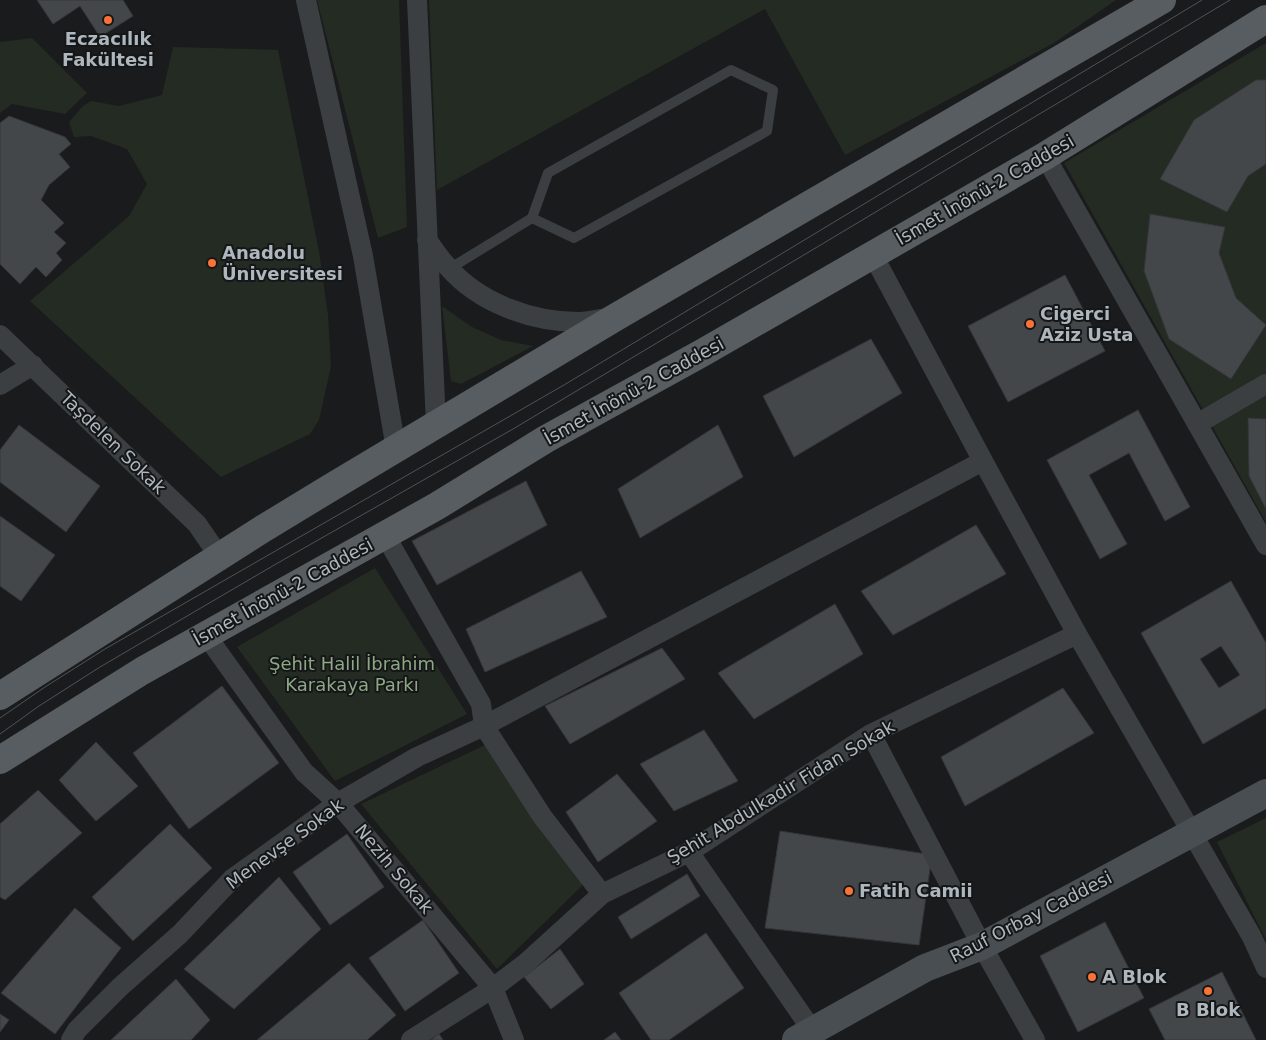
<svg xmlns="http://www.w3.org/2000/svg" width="1266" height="1040" font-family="'DejaVu Sans',sans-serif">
  <rect width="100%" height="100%" fill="#1a1b1d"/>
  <!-- green -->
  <path fill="#242b22" d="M317,0H399L407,227L378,238Z
    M429,0H1116L1054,43L845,155L765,9L437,190Z
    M32,38L87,93L65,114L12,104L0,113V42Z
    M1266,43V522L1064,163Z
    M173,47L278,50L319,251L328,315L331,366L319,420L310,434L221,477L30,301L129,216L147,184L127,149L91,136L74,137L69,122L83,106L91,101L119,106L162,95Z
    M442,306L472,327L501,340L533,346L461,384L451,381Z
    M375,568L467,714L335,781L237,647Z
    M485,745L590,878L497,969L361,804Z
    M1266,818V940L1217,842Z"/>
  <!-- building -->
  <path fill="#44474a" stroke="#343639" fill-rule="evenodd" d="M37,0H123L133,16L100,37L80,6L53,24Z
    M1256,80H1266V164L1248,176L1227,212L1160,179L1194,120Z
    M9,116L65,137L71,144L59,154L70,167L49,185L41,200L64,223L54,232L66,243L56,253L62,260L46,277L36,267L20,284L0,264V123Z
    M1150,214L1225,227L1219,253L1236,298L1266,325L1231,379L1169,339L1144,271Z
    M1065,275L1105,351L1008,402L968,326Z
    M871,339L902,393L794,457L763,396Z
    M1138,410L1190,507L1165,521L1129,453L1089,475L1127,544L1100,559L1047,460Z
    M1248,418L1266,419V509L1249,476Z
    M19,425L100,486L66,532L0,482V450Z
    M718,425L743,477L640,538L618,489Z
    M526,481L547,525L437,585L412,541Z
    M0,516L55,555L21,601L0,586Z
    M976,525L1006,574L893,635L861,591Z
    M581,571L607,617L485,672L466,629Z
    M1231,581L1266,643V708L1203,744L1141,633ZM1221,646L1240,675L1219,688L1200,659Z
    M835,604L863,654L754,719L718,673Z
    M662,648L685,679L570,744L545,706Z
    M222,686L279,763L189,829L133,753Z
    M1063,688L1094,733L965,806L941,757Z
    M704,730L738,781L674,811L640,764Z
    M96,742L138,786L96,821L59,780Z
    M617,774L657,821L598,862L566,812Z
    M38,790L82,833L5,900L0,897V824Z
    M170,824L212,868L133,941L92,897Z
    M780,831L932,855L919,945L765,928Z
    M347,834L384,887L330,925L293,872Z
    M687,874L700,896L631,939L618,917Z
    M279,877L321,929L234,1009L184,969Z
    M75,908L121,948L55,1034L1,993Z
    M423,920L459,973L405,1011L369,958Z
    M1105,922L1144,998L1078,1032L1040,956Z
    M706,933L744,988L669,1040H651L619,993Z
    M560,949L584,984L551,1009L524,977Z
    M349,963L396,1015L367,1040H257Z
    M1222,972L1256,1040H1165L1149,1009Z
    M176,979L210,1020L191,1040H111Z
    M0,1014L9,1020L0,1032Z
    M615,1032L621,1040H604Z
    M439,1034L443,1040H431Z"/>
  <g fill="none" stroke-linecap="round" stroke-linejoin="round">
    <!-- lane -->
    <path stroke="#3b3f42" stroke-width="10" d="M449,269L532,218L548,173L731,70L773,90L767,131L574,238L532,218"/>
    <!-- street -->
    <path stroke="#3b3f42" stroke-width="20" d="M306,0L363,256L396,449
      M417,0L436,425
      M1045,156L1266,545
      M427,240C434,249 440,259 448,267C479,303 532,322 579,322C588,322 599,319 609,318
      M873,255L983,461
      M0,335L197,524L219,556
      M0,385L33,365
      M1197,424L1266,384
      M385,535L481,704L484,726L542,816L602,894
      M206,635L304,772L338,803L493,988L514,1040
      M871,734L982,946L1035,1040
      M689,852L812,1030
      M71,1040L77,1030L120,987L180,934L232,879L338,803L417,757L484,726L983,461L1077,634
      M411,1040L493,988L526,963L602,894L689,852L871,734L1077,634L1252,937L1266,968"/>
    <!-- secondary -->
    <path stroke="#494e52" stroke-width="28" d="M796,1040L925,968L982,946L1266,793"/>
    <!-- primary -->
    <path stroke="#575d61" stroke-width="28" d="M0,696L261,530L330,488L616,317L1162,0
      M0,760L142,671L437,506L546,439L702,353L1045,156L1266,19"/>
    <!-- tram -->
    <path stroke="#4e5357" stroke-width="1" d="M0,718L45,687L105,649L564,385L1202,0
      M0,734L39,706L100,667L276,564L513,429L1230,0"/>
  </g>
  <!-- markers -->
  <g fill="#f97236" stroke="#151618" stroke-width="2">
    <circle cx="108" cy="20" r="5"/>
    <circle cx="212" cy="263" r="5"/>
    <circle cx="1030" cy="324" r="5"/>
    <circle cx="849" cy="891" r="5"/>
    <circle cx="1092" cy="977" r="5"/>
    <circle cx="1208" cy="991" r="5"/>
  </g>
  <g text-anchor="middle" stroke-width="4" stroke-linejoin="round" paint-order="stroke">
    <!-- poi labels -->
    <g font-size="18" font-weight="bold" fill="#adb7bd" stroke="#151618" text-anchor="start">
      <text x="108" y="45" text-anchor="middle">Eczacılık<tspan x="108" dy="21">Fakültesi</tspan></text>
      <text x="222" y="259">Anadolu<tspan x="222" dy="21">Üniversitesi</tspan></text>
      <text x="1040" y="320">Cigerci<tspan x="1040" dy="21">Aziz Usta</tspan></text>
      <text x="859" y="897">Fatih Camii</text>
      <text x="1102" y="983">A Blok</text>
      <text x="1208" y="1016" text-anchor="middle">B Blok</text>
    </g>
    <!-- street labels -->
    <g font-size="18" fill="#adb7bd" stroke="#151618">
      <text transform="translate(985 190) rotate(-30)" y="6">İsmet İnönü-2 Caddesi</text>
      <text transform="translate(634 391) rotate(-29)" y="6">İsmet İnönü-2 Caddesi</text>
      <text transform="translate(113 443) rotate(44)" y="6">Taşdelen Sokak</text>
      <text transform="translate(283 592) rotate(-29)" y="6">İsmet İnönü-2 Caddesi</text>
      <text transform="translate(781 792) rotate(-31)" y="6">Şehit Abdulkadir Fidan Sokak</text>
      <text transform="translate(285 844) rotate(-36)" y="6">Menevşe Sokak</text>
      <text transform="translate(394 869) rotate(50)" y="6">Nezih Sokak</text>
      <text transform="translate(1031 917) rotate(-27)" y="6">Rauf Orbay Caddesi</text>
    </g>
    <!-- park labels -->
    <g font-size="18" fill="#8ea883" stroke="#151618">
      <text x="352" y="670">Şehit Halil İbrahim<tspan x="352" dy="21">Karakaya Parkı</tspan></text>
    </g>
  </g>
</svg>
